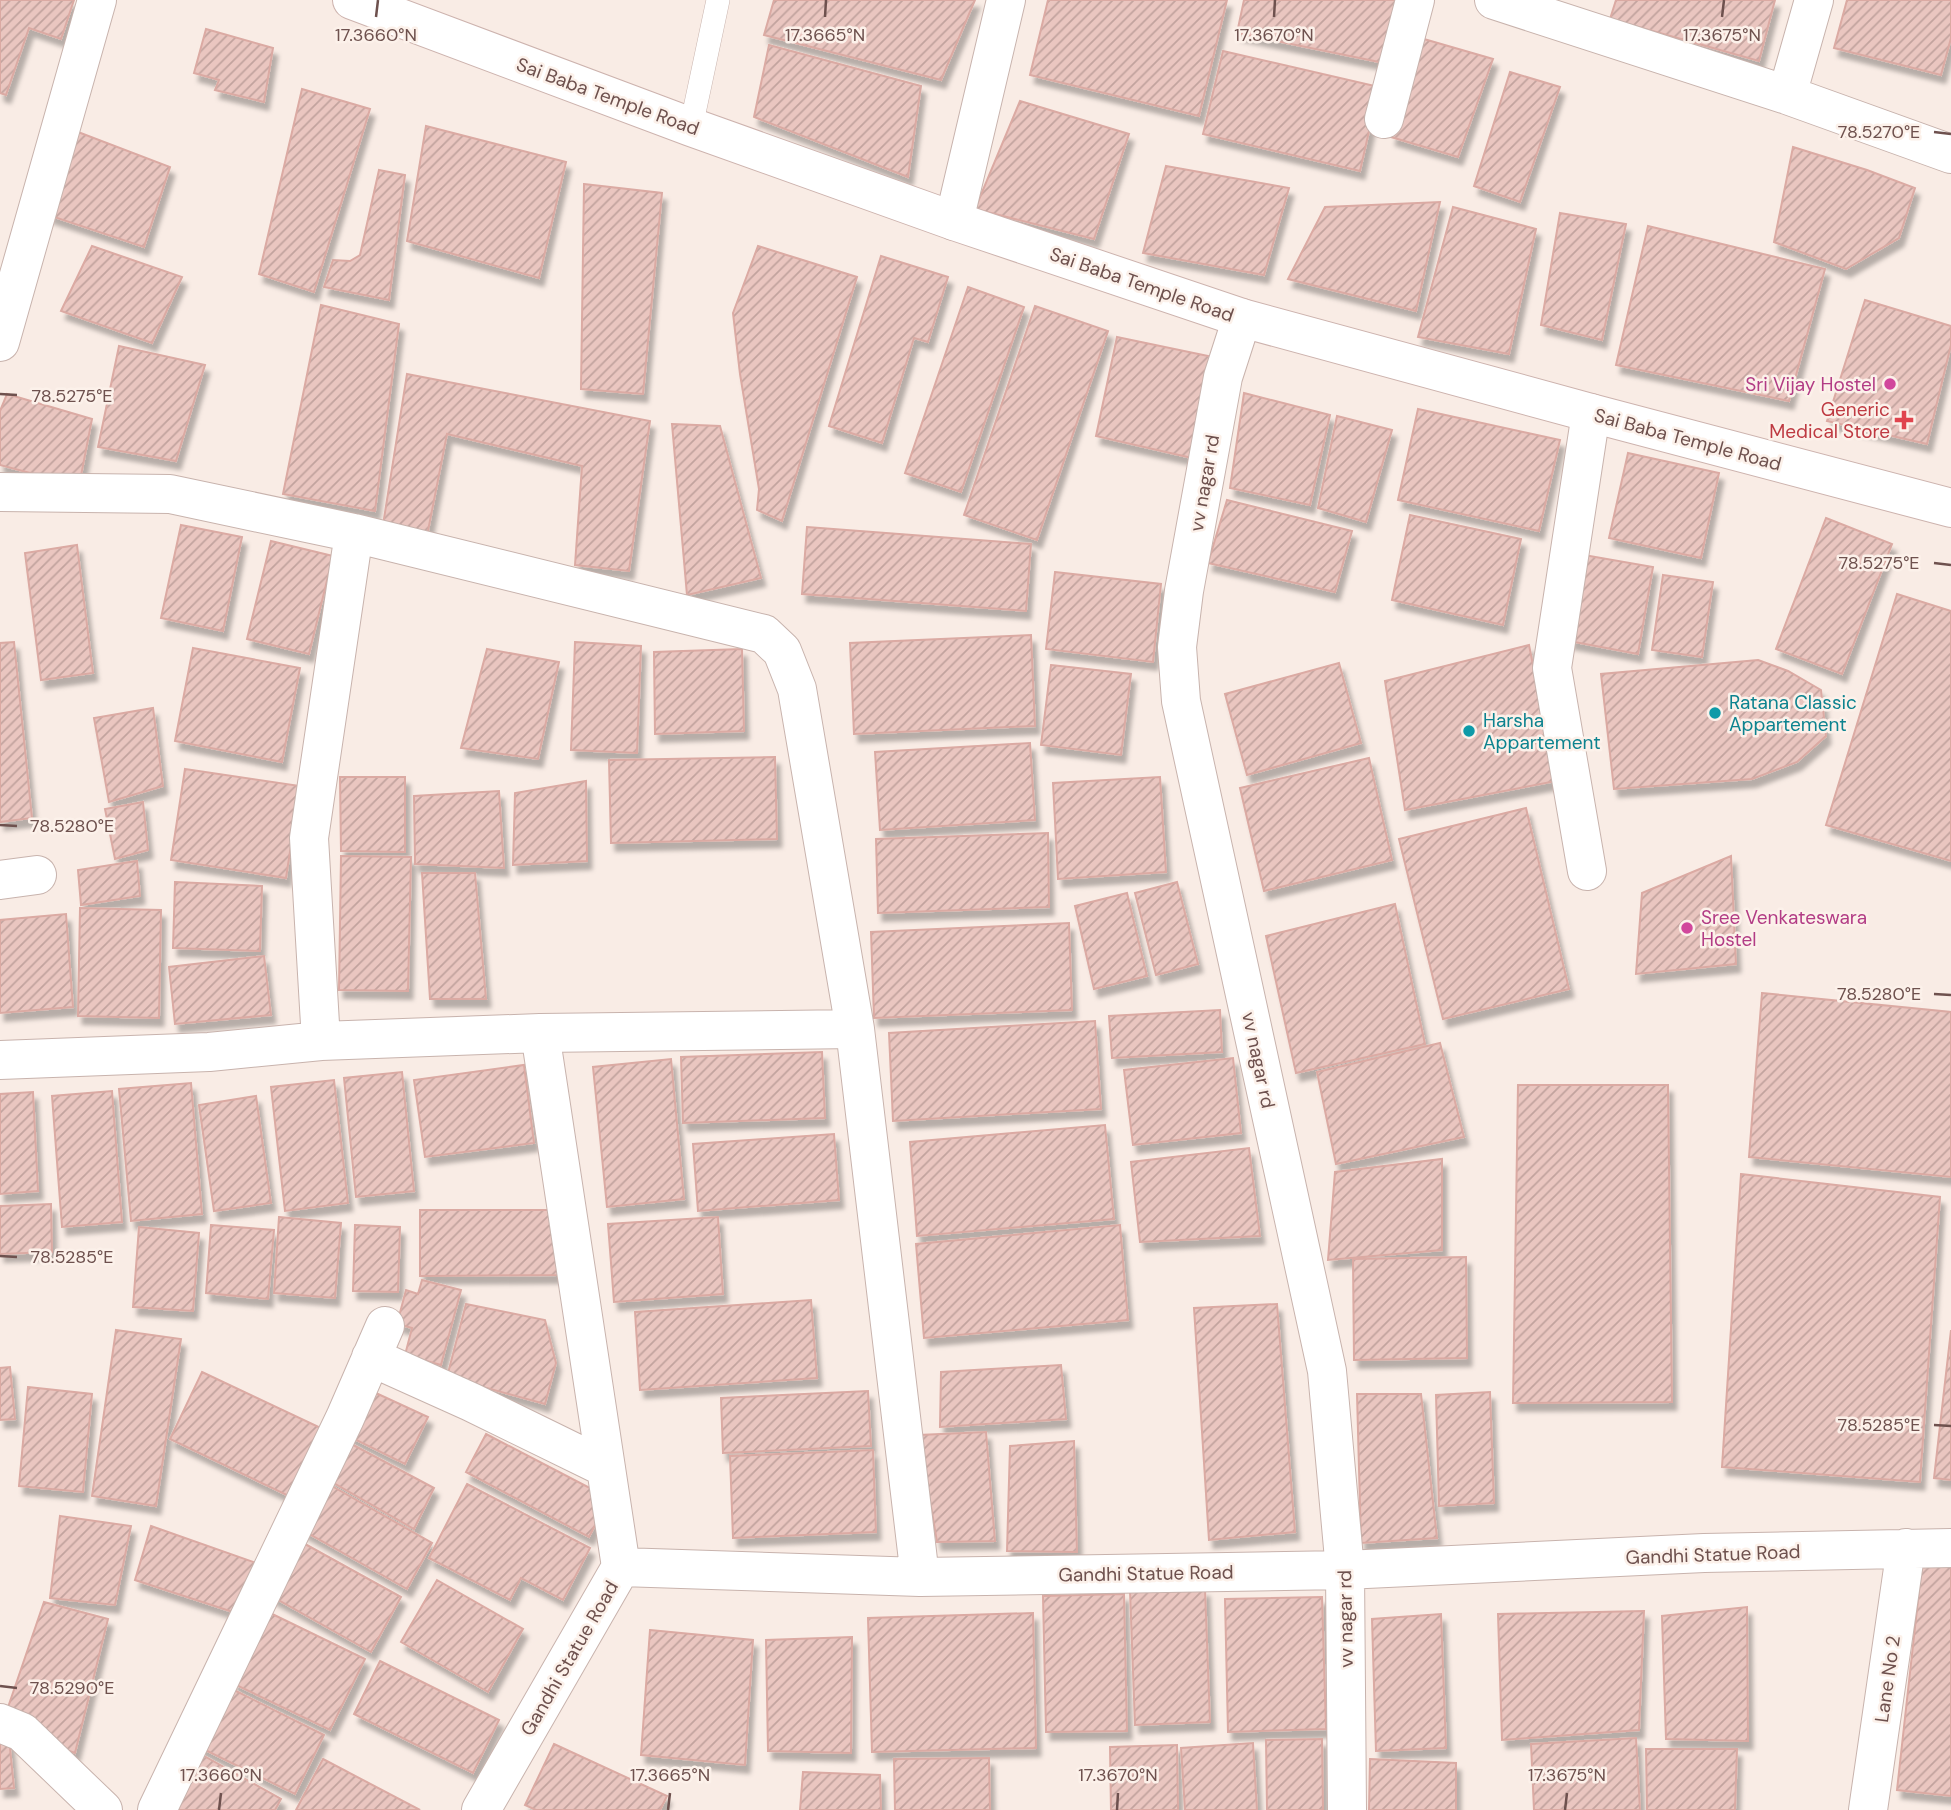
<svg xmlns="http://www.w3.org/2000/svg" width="1951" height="1810" font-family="'DM Sans',sans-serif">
  <defs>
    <pattern id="building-hatch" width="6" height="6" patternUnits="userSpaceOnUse" patternTransform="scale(1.75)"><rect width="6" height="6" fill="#eac6c0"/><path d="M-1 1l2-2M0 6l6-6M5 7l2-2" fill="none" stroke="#c2a39e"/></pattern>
    <filter id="shadow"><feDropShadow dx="4.5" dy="8" stdDeviation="2" flood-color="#0004"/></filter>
  </defs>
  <rect width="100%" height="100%" fill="#f9ece5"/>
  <!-- building -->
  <path fill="url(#building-hatch)" stroke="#dbaaa3" stroke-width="2" filter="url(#shadow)" d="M0,0H74L61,39L29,28L6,95L0,93Z
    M774,0H975L941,80L764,35Z
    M1048,0H1227L1199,116L1030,75Z
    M1244,0H1397L1384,63L1237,33Z
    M1616,0H1775L1759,61L1610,19Z
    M1847,0H1951V38L1941,75L1834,48Z
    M206,29L273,48L264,102L215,90L219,80L194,73Z
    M1417,37L1493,59L1458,157L1391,137Z
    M769,45L921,86L908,177L754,117Z
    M1223,51L1379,87L1360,171L1203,134Z
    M1510,72L1560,87L1520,202L1474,186Z
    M302,89L370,109L314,292L259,274Z
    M1020,101L1129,134L1094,239L975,209Z
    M426,126L566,162L539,278L407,241Z
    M78,132L170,167L144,247L48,215Z
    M1793,147L1867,170L1915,188L1899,238L1846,269L1774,242Z
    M1166,166L1289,188L1264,275L1143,253Z
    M379,170L405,175L389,300L324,287L333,260L350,261L360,255Z
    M584,184L662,193L643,394L581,389Z
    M1440,202L1416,311L1288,279L1325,207Z
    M1453,207L1536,229L1509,354L1418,337Z
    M1560,213L1626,224L1602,340L1541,325Z
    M1648,226L1825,269L1789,401L1616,365Z
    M92,246L182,277L152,343L61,311Z
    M758,246L857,277L782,521L757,510L759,489L740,374L733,313Z
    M881,256L948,277L928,342L914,338L882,443L829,426Z
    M968,287L1024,307L961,492L905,473Z
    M1865,300L1951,326V345L1927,444L1827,421Z
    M321,305L399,324L375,511L283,494Z
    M1035,306L1108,331L1037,540L964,515Z
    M1117,337L1213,357L1192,458L1096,436Z
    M119,346L205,365L176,461L98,447Z
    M407,374L650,421L629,571L575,565L582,466L447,434L427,536L383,525Z
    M1244,393L1330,415L1310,505L1230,488Z
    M7,394L92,419L79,486L0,465V411Z
    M1418,409L1560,440L1539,531L1398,500Z
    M1337,416L1392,430L1366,522L1318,508Z
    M672,424L720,426L761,578L687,595Z
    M1628,453L1719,473L1701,558L1609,538Z
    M1227,500L1352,531L1335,592L1208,563Z
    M1410,515L1521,539L1503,625L1392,600Z
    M1826,518L1892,544L1842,674L1776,649Z
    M181,525L242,537L223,631L161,618Z
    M807,527L1031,544L1026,611L802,594Z
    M271,541L333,556L309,654L247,639Z
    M77,545L93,673L41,680L25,553Z
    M1584,555L1653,567L1638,654L1569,641Z
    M1055,572L1161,584L1153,662L1046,649Z
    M1663,575L1713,582L1702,657L1652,650Z
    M1897,594L1951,611V861L1826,825Z
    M1031,635L1035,726L854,734L850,643Z
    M14,642L32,818L0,822V643Z
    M575,642L641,646L637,753L571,750Z
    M1529,645L1556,781L1405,810L1385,681Z
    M193,648L300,668L282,762L175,741Z
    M487,649L559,662L538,759L461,748Z
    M742,649L744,731L655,734L654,652Z
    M1758,660L1788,671L1821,690L1826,736L1797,762L1752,779L1614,789L1601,674Z
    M1339,663L1361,743L1247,775L1225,694Z
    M1051,665L1131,674L1121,755L1041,745Z
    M153,708L163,786L109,802L94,718Z
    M1030,743L1035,820L880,830L875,752Z
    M775,757L777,839L611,843L609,760Z
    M1369,758L1392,860L1264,891L1240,788Z
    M185,769L300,786L286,878L171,860Z
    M340,777H405V852L341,851Z
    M1160,777L1166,872L1058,879L1053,783Z
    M586,781L587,861L513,865L515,793Z
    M499,791L504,868L415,864L414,796Z
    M143,802L148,850L115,859L105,809Z
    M1526,808L1569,989L1443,1019L1399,839Z
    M1048,833L1049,907L878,913L876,839Z
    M341,856L411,857L408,991L339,990Z
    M1731,856L1736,964L1636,974L1642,893Z
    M137,861L140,896L81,905L78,870Z
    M422,873H475L486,999H430Z
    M175,882L262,886L260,951L173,948Z
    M1177,882L1198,964L1156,975L1135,893Z
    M1127,893L1147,976L1094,989L1075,906Z
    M1395,904L1425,1044L1296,1073L1266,936Z
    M80,908L161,910L159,1018L78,1016Z
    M66,914L73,1007L0,1013V920Z
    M1069,923L1072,1010L874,1018L871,932Z
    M264,956L271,1015L175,1024L169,967Z
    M1762,993L1951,1012V1177L1749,1157Z
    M1220,1010L1222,1052L1112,1058L1109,1016Z
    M1095,1021L1101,1109L893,1121L889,1033Z
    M1440,1043L1464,1137L1336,1164L1317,1072Z
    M822,1052L825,1118L683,1123L681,1057Z
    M1233,1058L1241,1133L1133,1145L1124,1070Z
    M671,1059L684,1199L607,1207L593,1067Z
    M524,1065L534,1143L425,1157L414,1080Z
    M402,1072L414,1191L356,1197L344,1078Z
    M334,1080L348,1203L285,1211L271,1087Z
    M191,1083L202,1214L131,1221L119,1089Z
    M1518,1085H1668L1672,1402L1513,1403Z
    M112,1091L122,1222L62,1227L52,1096Z
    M33,1092L38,1191L0,1194V1094Z
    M256,1096L271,1203L214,1211L199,1105Z
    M1105,1125L1114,1219L917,1236L910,1142Z
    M834,1134L839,1200L698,1211L693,1144Z
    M1249,1148L1260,1236L1140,1242L1131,1162Z
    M1442,1159V1250L1328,1260L1335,1172Z
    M1741,1174L1940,1197L1920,1482L1722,1467Z
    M51,1204L52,1252L0,1254V1206Z
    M420,1210H557L558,1275L420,1276Z
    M279,1217L341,1223L335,1298L274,1293Z
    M718,1217L723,1294L614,1302L608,1224Z
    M211,1225L274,1230L268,1299L206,1293Z
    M355,1225L400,1227L398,1292L353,1291Z
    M1120,1225L1128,1320L924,1338L916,1244Z
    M139,1227L199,1233L193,1311L133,1307Z
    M1466,1257L1467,1358L1354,1360L1353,1259Z
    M422,1280L461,1290L441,1365L405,1355L412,1328L397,1324L406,1290L418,1294Z
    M811,1300L817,1378L640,1390L635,1312Z
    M466,1304L545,1320L556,1363L545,1404L447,1377Z
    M1277,1304L1295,1532L1209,1540L1194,1308Z
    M116,1330L181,1339L156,1506L92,1496Z
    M1951,1330V1480L1934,1478Z
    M1061,1365L1066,1419L940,1427L941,1372Z
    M10,1367L15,1419L0,1420V1368Z
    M202,1372L325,1430L293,1498L170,1439Z
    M28,1387L92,1394L83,1492L19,1486Z
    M365,1388L428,1417L405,1464L344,1434Z
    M868,1391L871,1446L723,1453L721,1398Z
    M1490,1392L1494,1503L1439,1506L1436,1395Z
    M1357,1394H1421L1437,1538L1361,1543Z
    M986,1432L995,1541L937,1542L919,1435Z
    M486,1434L609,1498L589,1537L466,1472Z
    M342,1439L434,1488L414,1529L325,1478Z
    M1074,1441L1077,1552L1007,1551L1010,1446Z
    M873,1450L876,1532L733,1538L730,1456Z
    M323,1481L432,1543L407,1589L297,1527Z
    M467,1484L590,1548L563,1600L521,1578L510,1600L429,1558Z
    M60,1516L131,1526L115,1605L50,1598Z
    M151,1526L262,1565L242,1615L135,1580Z
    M296,1539L401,1597L371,1652L266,1593Z
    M1922,1564L1951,1567V1796L1897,1790Z
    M437,1580L523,1629L488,1692L401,1642Z
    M1205,1589L1210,1722L1135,1725L1130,1591Z
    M1124,1594L1127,1731L1046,1732L1043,1596Z
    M1322,1597L1326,1729L1228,1732L1225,1599Z
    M44,1602L108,1619L75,1753L46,1743L5,1716Z
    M1747,1607L1748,1741L1666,1739L1662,1616Z
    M266,1611L365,1659L330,1730L232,1683Z
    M1644,1611L1639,1730L1502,1740L1498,1614Z
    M1033,1613L1036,1748L872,1752L868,1618Z
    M1441,1614L1446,1748L1376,1751L1372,1619Z
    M650,1630L753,1640L745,1765L641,1755Z
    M852,1637L851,1753L768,1751L766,1640Z
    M380,1661L499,1720L473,1773L354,1714Z
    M224,1685L324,1735L295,1794L195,1745Z
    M9,1738L14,1788L0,1789V1739Z
    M1636,1738L1640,1810H1534L1531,1744Z
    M1322,1739L1323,1810H1267L1266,1740Z
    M1253,1743L1257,1810H1185L1181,1748Z
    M554,1744L667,1796L660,1810H536L525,1805Z
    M1177,1745L1178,1810H1111L1110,1747Z
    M1646,1749H1737L1735,1810H1647Z
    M197,1752L281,1799L275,1810H165Z
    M989,1758L990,1810H895L894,1759Z
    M323,1759L420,1810H296Z
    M1370,1759L1456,1763V1810H1369Z
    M803,1772L880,1775L881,1810H800Z"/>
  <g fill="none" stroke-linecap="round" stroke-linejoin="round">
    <!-- lane casing -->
    <g stroke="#c8b3ad" stroke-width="24">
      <path id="lane" d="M691,127L718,0"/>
    </g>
    <!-- street casing -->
    <g stroke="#c8b3ad" stroke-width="40">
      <path id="street" d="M1494,0L1787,95L1951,154
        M1787,95L1814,0
        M1384,119L1415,0
        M954,221L1006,0
        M1242,318L1223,377L1184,591L1177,647L1181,701L1327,1371L1345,1570L1347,1810
        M0,342L97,0
        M0,492L170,494L354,533L764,634L782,651L797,689L855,1029L920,1577
        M1587,871L1552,668L1591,413
        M0,880L37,875
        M540,1033L621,1567
        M321,1041L309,838L354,533
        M0,1060L209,1052L321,1041L540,1033L855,1029
        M371,1357L471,1402L606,1468
        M0,1723L22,1732L103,1810
        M157,1810L345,1418L385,1326
        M481,1810L621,1567L920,1577L1345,1570L1704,1553L1951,1548
        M1868,1810L1906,1548"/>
    </g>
    <!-- secondary casing -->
    <g stroke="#cdb3ae" stroke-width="40">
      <path id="secondary" d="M352,0L691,127L954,221L1242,318L1591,413L1951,508"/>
    </g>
    <!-- lane -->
    <use href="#lane" stroke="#fff" stroke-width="23"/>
    <!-- street -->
    <use href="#street" stroke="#fff" stroke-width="38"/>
    <!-- secondary -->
    <use href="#secondary" stroke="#fff" stroke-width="38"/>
  </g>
  <!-- ticks -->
  <path fill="none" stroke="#6e514e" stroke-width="2.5" d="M376,17L378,0M825,17L826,0M1274,17L1275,0M1722,17L1724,0M1934,132L1951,134M0,394L17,395M1934,563L1951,565M0,825L17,826M1934,994L1951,995M0,1256L17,1257M1934,1425L1951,1426M0,1686L17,1688M219,1810L221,1793M668,1810L670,1793M1117,1810L1118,1793M1565,1810L1567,1793"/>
  <!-- markers -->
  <g fill="#d1479c" stroke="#fcf1ea" stroke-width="2.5">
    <circle cx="1890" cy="384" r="7"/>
    <circle cx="1687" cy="928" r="7"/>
  </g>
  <path fill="#e0444e" stroke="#fcf1ea" stroke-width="2.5" d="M1900.5 409.5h7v7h7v7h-7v7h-7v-7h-7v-7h7z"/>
  <g fill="#0f9aa8" stroke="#fcf1ea" stroke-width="2.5">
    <circle cx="1715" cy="713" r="7"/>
    <circle cx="1469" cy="731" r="7"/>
  </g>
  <g text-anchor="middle" stroke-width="5" stroke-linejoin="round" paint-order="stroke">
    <!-- street labels -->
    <g font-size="19" fill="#6e514e" stroke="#fcf1ea">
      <text transform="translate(608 96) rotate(20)" y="7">Sai Baba Temple Road</text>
      <text transform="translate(1142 284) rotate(19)" y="7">Sai Baba Temple Road</text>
      <text transform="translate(1688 439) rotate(15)" y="7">Sai Baba Temple Road</text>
      <text transform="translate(1204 483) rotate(-80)" y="7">vv nagar rd</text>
      <text transform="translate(1259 1060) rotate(78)" y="7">vv nagar rd</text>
      <text transform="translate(1713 1554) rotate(-2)" y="7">Gandhi Statue Road</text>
      <text transform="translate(1146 1573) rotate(-1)" y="7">Gandhi Statue Road</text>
      <text transform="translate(1345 1619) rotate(-91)" y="7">vv nagar rd</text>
      <text transform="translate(569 1658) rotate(-60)" y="7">Gandhi Statue Road</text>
      <text transform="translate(1887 1679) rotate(-82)" y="7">Lane No 2</text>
    </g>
    <!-- hotel labels -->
    <g font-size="19" fill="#b23c85" stroke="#fcf1ea" text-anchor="end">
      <text x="1876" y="391">Sri Vijay Hostel</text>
      <text x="1701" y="924" text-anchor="start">Sree Venkateswara<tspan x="1701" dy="22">Hostel</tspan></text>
    </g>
    <!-- health labels -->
    <g font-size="19" fill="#be3a42" stroke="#fcf1ea" text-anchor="end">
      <text x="1890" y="416">Generic<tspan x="1890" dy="22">Medical Store</tspan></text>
    </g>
    <!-- culture labels -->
    <g font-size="19" fill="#0d838f" stroke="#fcf1ea" text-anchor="start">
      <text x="1729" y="709">Ratana Classic<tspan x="1729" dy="22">Appartement</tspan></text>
      <text x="1483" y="727">Harsha<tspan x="1483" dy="22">Appartement</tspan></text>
    </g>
  </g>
  <g font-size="18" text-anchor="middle" fill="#6e514e" stroke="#fcf1ea" stroke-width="5" stroke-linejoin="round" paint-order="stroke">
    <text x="376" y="41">17.3660°N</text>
    <text x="825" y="41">17.3665°N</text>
    <text x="1274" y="41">17.3670°N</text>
    <text x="1722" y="41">17.3675°N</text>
    <text x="1879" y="138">78.5270°E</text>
    <text x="72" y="402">78.5275°E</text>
    <text x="1879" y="569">78.5275°E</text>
    <text x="72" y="832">78.5280°E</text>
    <text x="1879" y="1000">78.5280°E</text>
    <text x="72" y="1263">78.5285°E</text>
    <text x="1879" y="1431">78.5285°E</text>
    <text x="72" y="1694">78.5290°E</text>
    <text x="221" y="1781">17.3660°N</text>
    <text x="670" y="1781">17.3665°N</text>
    <text x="1118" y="1781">17.3670°N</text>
    <text x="1567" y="1781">17.3675°N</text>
  </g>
</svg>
